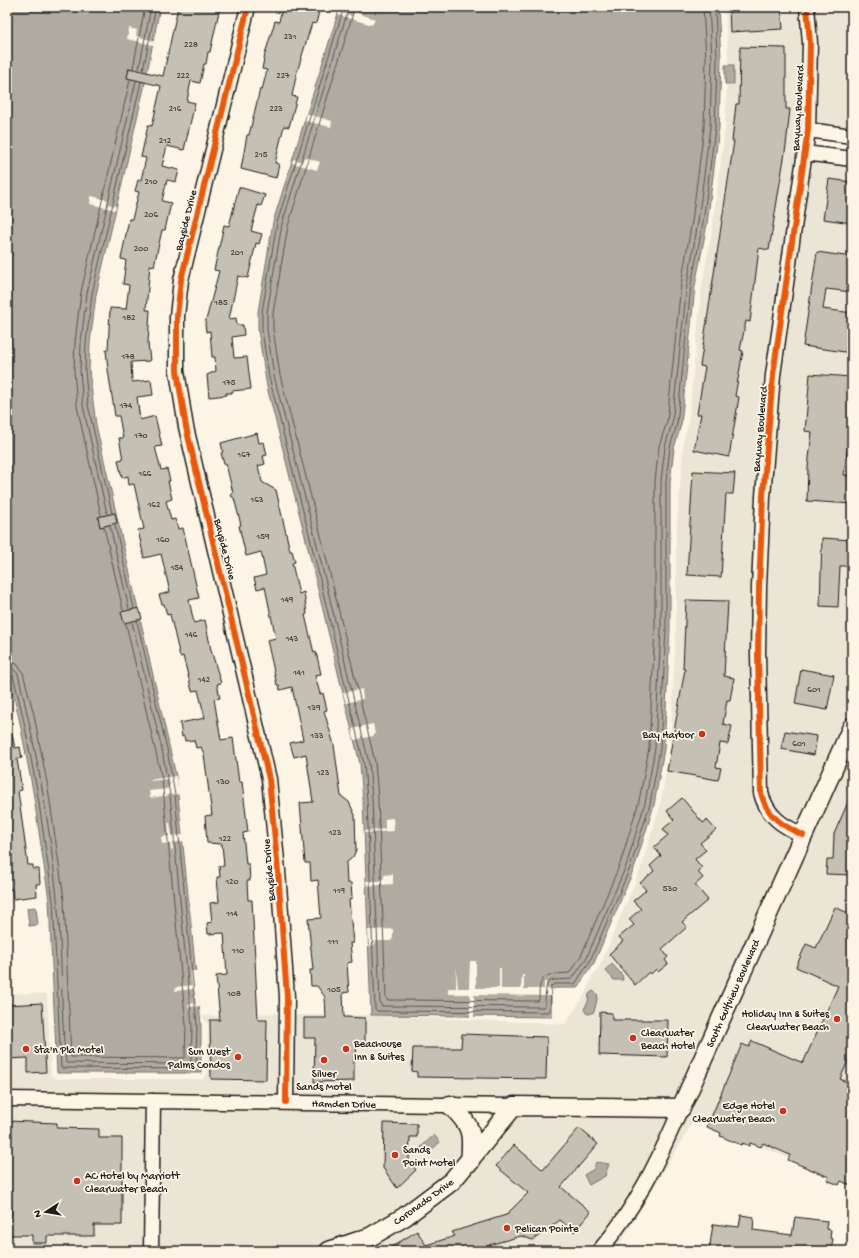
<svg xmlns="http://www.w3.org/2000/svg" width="859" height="1258" font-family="'Gochi Hand',sans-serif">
  <rect width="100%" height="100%" fill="#fcf5e5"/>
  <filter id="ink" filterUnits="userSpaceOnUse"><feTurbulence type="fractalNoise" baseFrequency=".025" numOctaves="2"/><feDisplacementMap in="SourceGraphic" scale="8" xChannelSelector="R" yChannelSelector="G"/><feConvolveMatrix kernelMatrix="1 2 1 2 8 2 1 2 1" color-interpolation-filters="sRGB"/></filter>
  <g filter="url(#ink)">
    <!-- built -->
    <path fill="#ebe5d6" d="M725,7H800L802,43L800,130L766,375L756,496L751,655L754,794L757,804L769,823L779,831L794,838L677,1102L516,1099L512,1097L510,1099H453L450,1096L447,1098L293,1096L295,1015H371L565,1024L587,991L591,978L600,965L640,871L660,806L670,749L676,629V537L684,438L688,425L702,286L713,224L725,128L728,58Z
      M815,7H852V130L815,125L817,42Z
      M812,160L852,166V709L799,826L788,820L780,813L771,800L769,791L766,729V587L770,496L780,375Z
      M852,744V1187L696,1117L616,1251H608L646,1199L665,1162Z
      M7,993L47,994L51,1075L57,1079H203L207,1073L208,1024L201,1016L278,1013L279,1096L7,1093Z
      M7,1106L146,1108L144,1251H7Z
      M160,1108L447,1112L463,1131V1159L447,1176L400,1212L367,1231L321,1247L301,1251H159Z
      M517,1112L671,1115L652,1158L633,1192L590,1251H349L473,1168L476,1169L477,1164Z"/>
    <!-- water -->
    <path fill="#b0aba1" stroke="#75726c" d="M7,7H160L144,88L96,295L90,343L89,370L96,425L176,776L201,1024V1073H57L49,900L33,791L19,718L7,669Z
      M340,7H718L721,58L719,128L707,224L695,286L681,425L674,448L670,482V629L664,749L654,805L634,869L594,963L577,988H554V1017L371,1015L363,800L360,764L307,544L267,387L258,330V312L273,222Z
      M725,65H734V84H725Z
      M36,907L38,925L29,926L27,908Z
      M612,964L622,975L623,980H614L605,970Z
      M593,991L598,995L594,1012L589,1014L586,1013L584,1009L588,1002L589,994Z
      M434,1135L440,1142L426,1155L419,1149Z
      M596,1162L609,1164L605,1176L589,1185L584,1175L594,1169Z"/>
    <!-- pier -->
    <path fill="#fcf5e5" d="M339,12L352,16L354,12L375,19L372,25L338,15Z
      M129,28L137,30L136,36L154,41L153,45L127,39Z
      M307,114L332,121L331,127L305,121Z
      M304,157L320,162L317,170L292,163L293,159L302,162Z
      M91,196L108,200L107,204L116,206L115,210L90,204Z
      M362,689L363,699L346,703L343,693Z
      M373,724L375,734L373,736L354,740L352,729Z
      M176,776L179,794L150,798L149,791L167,789L170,785L169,779L149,781L148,780Z
      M393,818L394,831L365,833L364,831L385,829V819Z
      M168,823H170L172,836L183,835L184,841L172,843L173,849L171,850L170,843L162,844L161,837L169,836Z
      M393,874V884L367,886L366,881H379L384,878V875Z
      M393,929V938L391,941H376L375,944L369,947L368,930Z
      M470,961H476V988H499V968H501V989H521L522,975H524V989H544V982H546V989L570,990H556L555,1018H552V996L474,995V1018H470V994H448V988H456V967L458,988H469Z
      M190,971H197L200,1006L188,1007V1004L195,1003L194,989L175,991L176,987L192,985Z"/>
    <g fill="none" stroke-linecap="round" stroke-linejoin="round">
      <!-- shore -->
      <path stroke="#575551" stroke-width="1" d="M344,7L277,223L262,312V330L269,377L311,542L364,764L367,800L375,1009L377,1011L548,1012L550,1011L551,986L555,984H575L590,961L630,868L650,804L660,749L666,629V481L670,447L677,424L691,285L703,223L715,128L717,58L715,7
        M349,7L282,224L267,312V329L274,376L316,541L369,763L372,799L380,1004L382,1006L543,1007L545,1006C546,976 545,981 572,979L586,959L626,866L645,803L655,748L661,629V481L665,447L672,423L687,285L698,222L710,127L712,58L709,7
        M355,7L288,226L273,313V329L280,375L322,540L375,762L378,799L386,998L388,1000L537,1001L539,1000C539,973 545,975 569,973L581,956L620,864L639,801L649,748L655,629V481L659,446L667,422L681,284L692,221L704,127L706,58L703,7
        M133,68L145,7
        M139,69L151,7
        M143,70L156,7
        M112,513L88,405L85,370L86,343L92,294L141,82
        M107,514L83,406L80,371L81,342L87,293L136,81
        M101,515L77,406L74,371L75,342L81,292L130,80
        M115,525L134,608
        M110,526L129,609
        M104,527L123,610
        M7,661L17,664L23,673L34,715L48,788L64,899L71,1057L185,1058L186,1025L162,779L126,624
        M7,667L13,669L18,674C36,748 50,824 57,899C63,953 60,1009 66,1063L191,1064L192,1025L170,795L162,750L132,622
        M7,672L13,675L23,717L37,790L53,900L61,1068L196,1069L197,1025L175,795L167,749L137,621"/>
    </g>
    <!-- building -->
    <path fill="#c4c0b3" stroke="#1c1c1c" d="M178,7H220L210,52H208L206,64H204L200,83L191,81L187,101L195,103L184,150L167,146L162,166L179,170L176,182L167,180L162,201L171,203L165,230H162L154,266L150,265L146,310H150L148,343L150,361L131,362L132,382L151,380L153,395L137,397L140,420L155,416L162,446L155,447L161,470L167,469L170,481H168L172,499L166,501L171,520L175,519L178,529L183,528L199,598L189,600L194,623L205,620L211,650L221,683L217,684L220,698L214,699L221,740L233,738L239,782H242L248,832L243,833L246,864H249L250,881H247L248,900H252L258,1020H267L266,1080L211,1079L210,1020H220L216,976L227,975L224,933L208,934L207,923L212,922L210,903L219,902L217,877H220L219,866H224L222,844L207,843L205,816L212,815L204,754L201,747L196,748L194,740L185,741L184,736L182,737L180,723L205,718L198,690L192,691L183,656L180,657L170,614L167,615L164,604H162L159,595L170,592L161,554L144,558L138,530L144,529L134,484L129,485L128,476L122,478L118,460L123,459L119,438H123L119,416H115L108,370L106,350H108L110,308L126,309L129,285L123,284L126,260L121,259L129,219H132L139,192L135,191L138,180H141L146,158L141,157L148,125L152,126L161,86L127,78L129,68L163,76Z
      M282,7H320L316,24L312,23L297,72L292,96L297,97L289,127L284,126L275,163L279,164L276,178L241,169L247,135H249L260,89L262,90L267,70L262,69L265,54L275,21L279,22Z
      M729,7H781L783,29L730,32Z
      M740,47L786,48V109H790L786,146L769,250L759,248L750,322L746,321L740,350L743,351L735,396L739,397L729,457L694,450L701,414H697L705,367L700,366L734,141H732L736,104H739Z
      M829,179L852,182V223L823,219Z
      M239,187L265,195L261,206L258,205L251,231L262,234L259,244L256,243L248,278L238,276L229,319L236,318L237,325H243L244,335L232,337L234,358L247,357L251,389L232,391V393H226L227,395L209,397L207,375L216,371L215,357H212L210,331L206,332L205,324L219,271L214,270L224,225L229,226Z
      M817,252L852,257V292L826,289L823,309L852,313V353L803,346Z
      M810,374L852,377V436H849L844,475L852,476V504L807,501L808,467L812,432L805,431Z
      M257,433L259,443L264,442L267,455L263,456L265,464L258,466L262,482L276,490L290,551H292L295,562L292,563L299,594L304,592L307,614L305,615L314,653L316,652L321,674L315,675L320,694L323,693L327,710L324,711L334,745L341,796L349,802L355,815L356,850L353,857L346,863L347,883H351L352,899L349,900L353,943H350L352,962L347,963L349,992L343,993L344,1017L365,1018V1045H357L356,1054H354V1081L314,1082L315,1038H304V1018H326L325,997L317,986H311L310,970H313L308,919L321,918L318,880L311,881L310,863H305L300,803L313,802L306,754L294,757L290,743L303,740L292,687L280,690L279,685H277L267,640L276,638L271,616L265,587L257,589L254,578L266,575L261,552L246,556L239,526L241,525L234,498L231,496L233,493L226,464H224L221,453L223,452L221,443Z
      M693,471L735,473L733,494H726L721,577L687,575Z
      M115,513L117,523L100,527L98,517Z
      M822,538L852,540V566H840L838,607L820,606Z
      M686,600L728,601L724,676L734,678L730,700H727L723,724L732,726L728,744L720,743L716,767L721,768L718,780L667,771L685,669H683Z
      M139,608L142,619L124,623L121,612Z
      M801,669L834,675L827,710L795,704Z
      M785,731L817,736L814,755L781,749Z
      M12,734L15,748L20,747L22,758L17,759L22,790L18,791L28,865H33V869H39L40,884H36L37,896L13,899L12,889L7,890V735Z
      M852,793V875L826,874L827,860H833L834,834Z
      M682,798L703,823L707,820L716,830L700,843L706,850L695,859L702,868L698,872L703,878L695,885L708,900L682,922L687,927L662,949L668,957L665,960L668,964L658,972L656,969L651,974L649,972L635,985L609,954L623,941L619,937L634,925L629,919L641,909L633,901L646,890L640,883L654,871L650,866L661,856L654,847L668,835L663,829L674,820L667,811Z
      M835,907L852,915V1052L840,1079L852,1084V1186L841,1181L839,1185L827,1180L829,1177L788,1160L790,1155L763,1143L761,1147L750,1143L749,1146L743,1143L741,1145L720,1136L721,1133L707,1127L742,1044L749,1047L752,1041L803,1063L838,986L796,967L806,944L816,948Z
      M42,1003L46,1072L28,1073V1058L7,1059V1005Z
      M600,1012L612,1013V1020H668L667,1057L599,1055Z
      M462,1034L547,1037L546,1079L417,1077V1072L412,1071L413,1048H461Z
      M7,1121L57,1123V1128L99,1129V1138H122V1225H94V1236H47V1243H32V1235H7V1221H11V1195H7Z
      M384,1123L417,1124V1137H410L409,1160L416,1170L397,1188L383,1168Z
      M579,1128L598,1144L561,1187L591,1212L574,1232L560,1220L533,1240L521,1236L489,1245L494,1251H385L417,1231L426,1245L455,1236L452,1232L506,1215L528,1193L496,1166L514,1145L543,1170Z
      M741,1215L754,1217L753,1230L792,1235L795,1217L827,1221L826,1229L831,1230L830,1238L833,1239L831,1251H709L713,1224L739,1227Z"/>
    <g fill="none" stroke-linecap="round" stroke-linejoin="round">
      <!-- minor casing -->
      <g stroke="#1c1c1c" stroke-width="17">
        <path id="minor" d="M248,7L181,280L177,316V371L186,427L269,779L278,871L287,997L286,1102
          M808,130L852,136
          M805,153L852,159
          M803,835C782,826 767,816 761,793L758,654L759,587L763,496L773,375L808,130L810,43L807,7
          M7,1099L514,1106
          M151,1251L153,1101
          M599,1251C636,1208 659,1159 681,1108"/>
      </g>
      <!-- major casing -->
      <g stroke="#1c1c1c" stroke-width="21">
        <path id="major" d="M450,1105C472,1125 473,1133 470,1162
          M329,1251L370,1237L404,1217L452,1181L514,1106L681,1108L852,727"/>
      </g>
      <!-- minor -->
      <use href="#minor" stroke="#fcf5e5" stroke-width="14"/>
      <!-- major -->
      <use href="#major" stroke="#fcf5e5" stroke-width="18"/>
      <!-- cycleway casing -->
      <g stroke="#fcf5e5" stroke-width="8">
        <path id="cycleway" d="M248,7L181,280L177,316V371L186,427L269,779L278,871L287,997L286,1102
          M803,835C782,826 767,816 761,793L758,654L759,587L763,496L773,375L808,130L810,43L807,7"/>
      </g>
      <!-- cycleway -->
      <use href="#cycleway" stroke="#e8590c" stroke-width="6"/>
    </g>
  </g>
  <!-- markers -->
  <g fill="#c8321e" stroke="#fcf5e5" stroke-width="1.5">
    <circle cx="702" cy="734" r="4"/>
    <circle cx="837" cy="1019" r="4"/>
    <circle cx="633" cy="1038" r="4"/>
    <circle cx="26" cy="1049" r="4"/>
    <circle cx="346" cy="1049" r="4"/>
    <circle cx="238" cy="1057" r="4"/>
    <circle cx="324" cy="1060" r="4"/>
    <circle cx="783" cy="1111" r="4"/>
    <circle cx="395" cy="1155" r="4"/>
    <circle cx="77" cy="1181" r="4"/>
    <circle cx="507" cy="1228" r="4"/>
  </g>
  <g text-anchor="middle" stroke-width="3.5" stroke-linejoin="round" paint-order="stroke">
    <!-- number labels -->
    <g font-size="9" fill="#464542">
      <text x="290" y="39">231</text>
      <text x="191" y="47">228</text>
      <text x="183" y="78">222</text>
      <text x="283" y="78">227</text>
      <text x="175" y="111">216</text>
      <text x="276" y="111">223</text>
      <text x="165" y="143">212</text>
      <text x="261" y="157">215</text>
      <text x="151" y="184">210</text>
      <text x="151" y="217">206</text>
      <text x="141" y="251">200</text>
      <text x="237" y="255">201</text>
      <text x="221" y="305">185</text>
      <text x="129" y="320">182</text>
      <text x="128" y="359">178</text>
      <text x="229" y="385">175</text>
      <text x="126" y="408">174</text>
      <text x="141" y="438">170</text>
      <text x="244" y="457">167</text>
      <text x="145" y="476">166</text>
      <text x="257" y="502">163</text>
      <text x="154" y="507">162</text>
      <text x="263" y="539">159</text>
      <text x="163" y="542">160</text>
      <text x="177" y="570">154</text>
      <text x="287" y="602">149</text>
      <text x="191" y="637">146</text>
      <text x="292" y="641">143</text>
      <text x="299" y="675">141</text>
      <text x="204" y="682">142</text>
      <text x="814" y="692">601</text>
      <text x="314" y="710">139</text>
      <text x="317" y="738">133</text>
      <text x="799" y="746">601</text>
      <text x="323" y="775">123</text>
      <text x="223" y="784">130</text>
      <text x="335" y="835">123</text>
      <text x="225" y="841">122</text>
      <text x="232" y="884">120</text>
      <text x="670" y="891">530</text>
      <text x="339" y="893">119</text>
      <text x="232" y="916">114</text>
      <text x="333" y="944">111</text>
      <text x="238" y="953">110</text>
      <text x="334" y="992">105</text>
      <text x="234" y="996">108</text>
    </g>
    <!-- street labels -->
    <g font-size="11" fill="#1c1c1c" stroke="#fcf5e5">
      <text transform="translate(797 108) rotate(-87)" y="4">Bayway Boulevard</text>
      <text transform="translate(185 220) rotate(-76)" y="4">Bayside Drive</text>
      <text transform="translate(759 429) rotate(-85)" y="4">Bayway Boulevard</text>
      <text transform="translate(226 549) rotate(76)" y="4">Bayside Drive</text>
      <text transform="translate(268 870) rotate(-95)" y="4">Bayside Drive</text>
      <text transform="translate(732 993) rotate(-66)" y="4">South Gulfview Boulevard</text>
      <text transform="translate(344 1103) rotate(1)" y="4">Hamden Drive</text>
      <text transform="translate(423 1201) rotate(-36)" y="4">Coronado Drive</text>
    </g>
    <!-- poi labels -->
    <g font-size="11" fill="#1c1c1c" stroke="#fcf5e5" text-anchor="start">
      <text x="694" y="738" text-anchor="end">Bay Harbor</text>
      <text x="829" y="1017" text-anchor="end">Holiday Inn &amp; Suites<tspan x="829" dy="13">Clearwater Beach</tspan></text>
      <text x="641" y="1036">Clearwater<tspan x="641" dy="13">Beach Hotel</tspan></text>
      <text x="354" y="1047">Beachouse<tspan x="354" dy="13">Inn &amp; Suites</tspan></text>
      <text x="34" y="1053">Sta'n Pla Motel</text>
      <text x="230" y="1055" text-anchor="end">Sun West<tspan x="230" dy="13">Palms Condos</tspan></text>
      <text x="324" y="1077" text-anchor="middle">Silver<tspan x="324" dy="13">Sands Motel</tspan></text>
      <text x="775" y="1109" text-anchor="end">Edge Hotel<tspan x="775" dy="13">Clearwater Beach</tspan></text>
      <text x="403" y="1153">Sands<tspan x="403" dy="13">Point Motel</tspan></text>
      <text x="85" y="1179">AC Hotel by Marriott<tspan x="85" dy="13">Clearwater Beach</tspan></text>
      <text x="515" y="1232">Pelican Pointe</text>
    </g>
  </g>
  <!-- margin -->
  <rect width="859" height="1258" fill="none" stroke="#fcf5e5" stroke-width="24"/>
  <rect x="12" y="12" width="835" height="1234" fill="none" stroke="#1c1c1c" stroke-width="1.5" filter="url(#ink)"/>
  <!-- north arrow -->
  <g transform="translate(46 1212) rotate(258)" stroke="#fcf5e5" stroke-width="3" paint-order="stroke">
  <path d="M0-3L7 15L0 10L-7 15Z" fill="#1c1c1c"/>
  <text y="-6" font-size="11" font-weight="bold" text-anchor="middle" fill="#1c1c1c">N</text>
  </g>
</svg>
